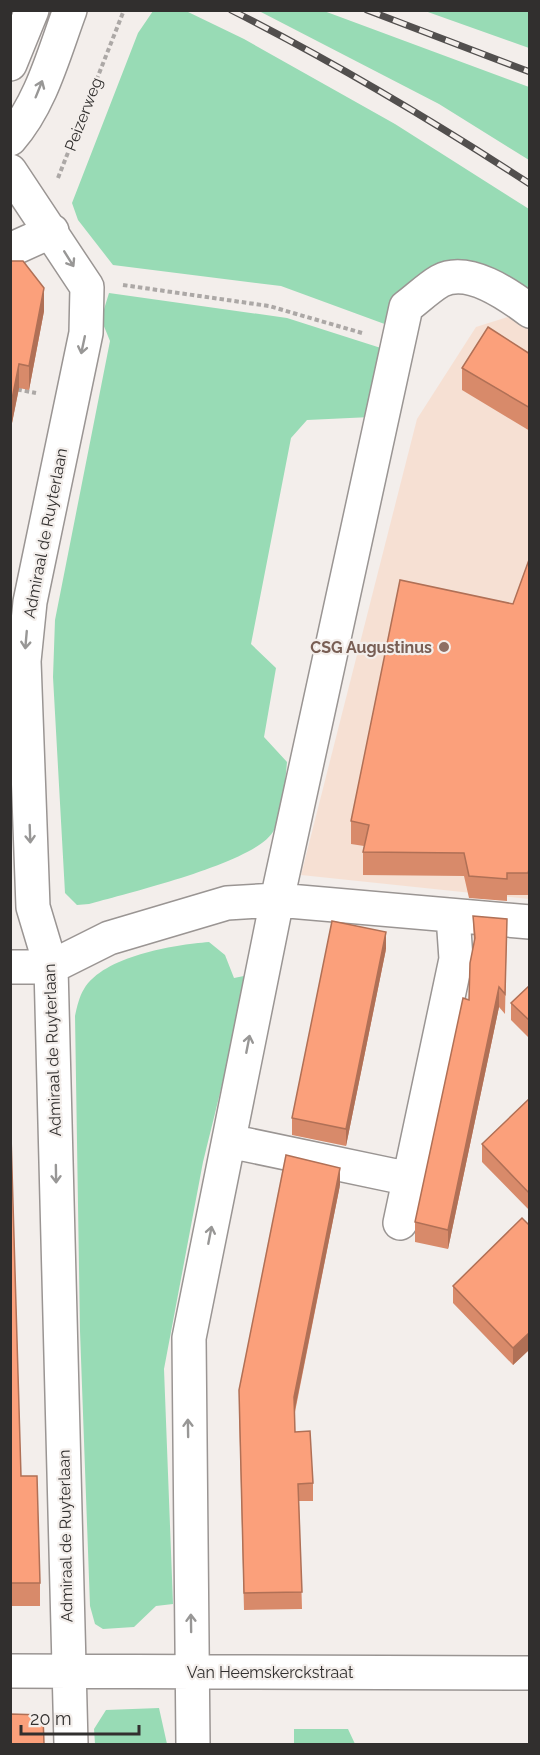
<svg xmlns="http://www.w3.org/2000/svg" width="540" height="1755" font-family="Raleway,sans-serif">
  <rect width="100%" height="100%" fill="#f3eeeb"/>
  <!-- education -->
  <path fill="#f6e0d3" d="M520,313L530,318L529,899L301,875L417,419L476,327Z"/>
  <!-- green -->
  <path fill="#98dbb5" d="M153,11H186L244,39L395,124L529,209V293L444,263L390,326L281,286L113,265L78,220L72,203L138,33Z
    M259,11H324L529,87V160L439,104Z
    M425,11H529V48Z
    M109,293L287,318L384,349L371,417L307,420L291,438L251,644L276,668L264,737L287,762C285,784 283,809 274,830C259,862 127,893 89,904L77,905L65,893L53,677L55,620L110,341L101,319Z
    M209,942L225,955L234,978L249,975L203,1162L164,1369L173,1604L156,1606L134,1627L103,1629L95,1624L90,1606L80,1331L75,1016C77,1007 79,997 84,989C104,956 173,945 209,942Z
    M159,1708L167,1744H95L94,1729L106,1710Z
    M294,1729H348L355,1744H294Z"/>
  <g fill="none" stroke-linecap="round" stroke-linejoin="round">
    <!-- minor casing -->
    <g stroke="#9a9593" stroke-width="36">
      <path id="minor" d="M10,171L87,287L86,333L30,602L24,661L33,907L51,967L71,1744
        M10,250L52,231
        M10,967H51L109,938L227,903L277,900L530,922
        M229,1141L410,1179
        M400,1223L456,959L453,916
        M10,1671L530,1673
        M193,1744L189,1338L277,900L406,307C417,299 428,288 440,281C468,266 509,295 530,311"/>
    </g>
    <!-- major casing -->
    <g stroke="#9a9593" stroke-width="36">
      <path id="major" d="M10,64L32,10
        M10,139C41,104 54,53 70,10"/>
    </g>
    <!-- path -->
    <path stroke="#aca8a6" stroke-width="4" stroke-dasharray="4.5 3" stroke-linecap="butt" d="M58,178L124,10
      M123,285L269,306L362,333
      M10,388L36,393"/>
    <!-- minor -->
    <use href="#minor" stroke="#fff" stroke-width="33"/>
    <!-- major -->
    <use href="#major" stroke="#fff" stroke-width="33"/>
    <!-- rail casing -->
    <g stroke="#524f4e" stroke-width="7">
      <path id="rail" d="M231,10C334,62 433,121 530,184
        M367,10L530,72"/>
    </g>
    <!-- rail -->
    <use href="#rail" stroke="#f3eeeb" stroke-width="4.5" stroke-dasharray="14" stroke-linecap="butt"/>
  </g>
  <!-- wall -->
  <path fill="#d88a6a" d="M23,261L44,311L29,390L19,388L10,433Z
    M530,354V431L462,390V368Z
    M530,557L528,895H507V901L469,898L464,876L363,875V852L364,846L351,844V821L513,604Z
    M473,916L507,919L505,1014L499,1007L448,1249L415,1242V1222L469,1000L474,944Z
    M386,949L346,1146L292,1135V1118Z
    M530,985V1039L511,1020V1003Z
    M530,1098V1211L482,1162V1144Z
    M10,1101L21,1476L40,1583V1606H10Z
    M340,1185L295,1412V1432L313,1483V1501H299L302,1609L244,1610L239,1407Z
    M530,1226V1349L513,1365L453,1303V1286Z"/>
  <!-- shaded-wall -->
  <path fill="#b07056" d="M44,288V311L29,390V366Z
    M19,364V388L10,433V409Z
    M530,866V888L528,895V873Z
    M386,932V949L346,1146V1129Z
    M499,987V1007L448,1249V1230Z
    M340,1168V1185L294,1414V1397Z
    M530,1332V1349L513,1365V1348Z"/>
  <!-- building -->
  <path fill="#fba07b" stroke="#b07056" stroke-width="1.5" d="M10,261H23L44,288L29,366L19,364L10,409Z
    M488,327L530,354V408L462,368Z
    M530,557V866L528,873H507V879L469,876L464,853L363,852L369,825L351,821L400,580L513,604Z
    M473,916L507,919L505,994L499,987L448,1230L415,1222L463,998L469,1000L470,963L475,938Z
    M332,921L386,932L346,1129L292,1118Z
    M530,985V1021L511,1003Z
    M530,1098V1194L482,1144Z
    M10,1101L21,1476H37L40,1583H10Z
    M286,1155L340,1168L294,1397L295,1432L310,1431L313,1483L298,1484L302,1592L244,1593L239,1390Z
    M522,1218L530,1226V1332L513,1348L453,1286Z
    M10,1714L43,1715L44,1744H10Z"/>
  <!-- one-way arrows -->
  <defs><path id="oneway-shaft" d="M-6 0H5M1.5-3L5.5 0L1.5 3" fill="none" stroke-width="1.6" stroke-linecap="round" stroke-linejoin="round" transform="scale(1.5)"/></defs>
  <g stroke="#989796">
    <use href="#oneway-shaft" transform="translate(39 89) rotate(-68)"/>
    <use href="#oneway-shaft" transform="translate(69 259) rotate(58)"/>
    <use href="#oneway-shaft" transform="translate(83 345) rotate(102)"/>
    <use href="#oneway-shaft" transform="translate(26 640) rotate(95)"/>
    <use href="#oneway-shaft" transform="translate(30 834) rotate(88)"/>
    <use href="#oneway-shaft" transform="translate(248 1044) rotate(-79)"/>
    <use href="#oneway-shaft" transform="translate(56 1174) rotate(89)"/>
    <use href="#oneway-shaft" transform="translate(210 1235) rotate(-79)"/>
    <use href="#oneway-shaft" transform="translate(188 1428) rotate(-91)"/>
    <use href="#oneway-shaft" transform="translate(191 1623) rotate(-91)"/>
  </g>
  <!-- markers -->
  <circle fill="#8d6e63" stroke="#f3eeeb" stroke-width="2" cx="444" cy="647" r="6"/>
  <g text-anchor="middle" stroke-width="4.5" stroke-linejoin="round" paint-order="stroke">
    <!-- street labels -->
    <g font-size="16" fill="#312f2e" stroke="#f3eeeb">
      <text transform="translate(83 114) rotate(-69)" y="6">Peizerweg</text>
      <text transform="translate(45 533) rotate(-79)" y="6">Admiraal de Ruyterlaan</text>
      <text transform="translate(52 1050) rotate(-92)" y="6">Admiraal de Ruyterlaan</text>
      <text transform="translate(65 1536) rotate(-91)" y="6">Admiraal de Ruyterlaan</text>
      <text x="270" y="1678">Van Heemskerckstraat</text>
    </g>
    <!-- education labels -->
    <g font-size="16" font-weight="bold" fill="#785e54" stroke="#f3eeeb" text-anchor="end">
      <text x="432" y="653">CSG Augustinus</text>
    </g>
  </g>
  <!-- border -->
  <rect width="540" height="1755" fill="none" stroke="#312f2e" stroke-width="24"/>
  <!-- scale -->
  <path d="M21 1725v9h118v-9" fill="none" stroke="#312f2e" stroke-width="3"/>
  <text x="30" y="1725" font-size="18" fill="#312f2e" stroke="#f3eeeb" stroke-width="4.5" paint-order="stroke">20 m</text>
</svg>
